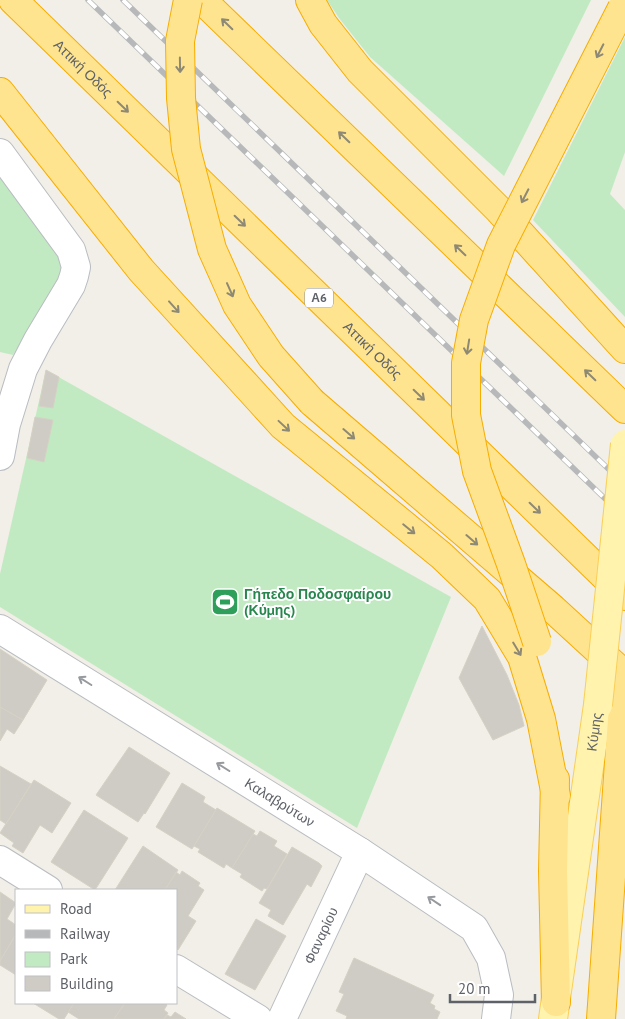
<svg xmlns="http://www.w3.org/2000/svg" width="625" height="1019" font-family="'PT Sans',sans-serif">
  <rect width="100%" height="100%" fill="#f1efe7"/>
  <!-- green -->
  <path fill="#c2eac2" d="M327,0H591L504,176L370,57L339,18Z
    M625,37V152L610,194L625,210V317L533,220Z
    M0,162L74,255L13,355L0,352Z
    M46,370L451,597L357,828L0,607V574Z"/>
  <!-- building -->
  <path fill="#ceccc5" stroke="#d6d1c4" d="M46,370L59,377L53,408L39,406Z
    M35,417L53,420L44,462L27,458Z
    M482,626L507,675L519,705L524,726L493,740L459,678Z
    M0,649L47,680L23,720L0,707Z
    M0,707L23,720L14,734L7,729L0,741Z
    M129,747L170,773L145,814L144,813L138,822L96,795Z
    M0,766L31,784L6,824L0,820Z
    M34,780L71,803L52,833L40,825L23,853L12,846L14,843L0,833Z
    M182,783L205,797L203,802L216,810L192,849L156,827Z
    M217,808L255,831L232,868L226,864L224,868L198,852L200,849L194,846Z
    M84,810L128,838L95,890L51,862Z
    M260,831L277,841L274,846L287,854L267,889L264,888L262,891L240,877L242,874L232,868L253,834L257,836Z
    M143,846L178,870L165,890H115Z
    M292,847L319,863L322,866L311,887L307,884L283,925L268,916L271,910L259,903Z
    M182,871L200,883L198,886L204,890L188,916L196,921L178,950L176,948V890H165L176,872L180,875Z
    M0,892L16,903L7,919L16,925V934L0,961Z
    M256,919L286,936L255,990L225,974Z
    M16,934V975L0,965V961Z
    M354,958L434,995L430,1003L435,1006L434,1009L440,1012L437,1019H346L347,1016L336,1011L344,994L339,992Z
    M33,1003H74L64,1019H59Z
    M74,1003H125L114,1019H79L68,1012Z
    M125,1003H165L167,1005L164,1010L168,1013L164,1019H114Z
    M175,1012L186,1019H164L167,1015L171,1017Z"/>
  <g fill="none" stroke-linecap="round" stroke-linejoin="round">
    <!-- minor casing -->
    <g stroke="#b9bcc1" stroke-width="30">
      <g id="minor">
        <path d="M0,153L71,250L76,267L74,276L71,285L38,340L23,369L6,424L0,456"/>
        <path id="s1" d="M0,629L360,852L474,928L491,958L499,995L496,1019"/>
        <path d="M0,860L48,890"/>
        <path d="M176,969L258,1019"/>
        <path id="s2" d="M282,1019L360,852"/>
      </g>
    </g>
    <!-- major casing -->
    <g stroke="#face57" stroke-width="30">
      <g id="major">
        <path id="s3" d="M553,1019L598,705"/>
      </g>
    </g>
    <!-- highway casing -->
    <g stroke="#f7ad00" stroke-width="30">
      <g id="highway">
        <path id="s4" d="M13,0L625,596"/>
        <path d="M202,0L625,409"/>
        <path d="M310,0L323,24L360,71L498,209L625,349"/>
        <path d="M0,92L141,270L283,426L442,556L487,599L522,657L541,719L556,796"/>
        <path d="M312,402L553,609L625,675"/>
        <path d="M555,779L553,871L556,1002"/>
        <path d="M601,1019L625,677"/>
      </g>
    </g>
    <!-- minor -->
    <use href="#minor" stroke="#fff" stroke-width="28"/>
    <!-- major -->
    <use href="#major" stroke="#fff3ad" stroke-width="28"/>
    <!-- highway -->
    <use href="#highway" stroke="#ffe48f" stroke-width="28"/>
    <!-- rail casing -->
    <g stroke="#b7b8b9" stroke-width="5.5">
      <path id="rail" d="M88,0L625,518
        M123,0L625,485"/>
    </g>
    <!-- rail -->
    <use href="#rail" stroke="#fff" stroke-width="4" stroke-dasharray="11" stroke-linecap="butt"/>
    <!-- major-bridge casing -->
    <g stroke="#face57" stroke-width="30" stroke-linecap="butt">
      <path id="major-bridge" d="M598,705L625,444"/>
    </g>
    <!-- highway-bridge casing -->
    <g stroke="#f7ad00" stroke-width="30" stroke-linecap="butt">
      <path id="highway-bridge" d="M188,0L180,41L181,98L186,149L212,249L237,305L271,356L312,402
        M537,642L511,564L477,471L466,415V363L474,320L501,245L622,8"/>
    </g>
    <!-- major-bridge -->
    <use href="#major-bridge" stroke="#fff3ad" stroke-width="28"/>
    <!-- highway-bridge -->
    <use href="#highway-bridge" stroke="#ffe48f" stroke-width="28"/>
  </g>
  <!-- one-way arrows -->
  <defs><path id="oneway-shaft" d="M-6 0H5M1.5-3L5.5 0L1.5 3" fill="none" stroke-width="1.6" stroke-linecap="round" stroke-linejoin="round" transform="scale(1.25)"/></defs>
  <g stroke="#8e8974">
    <use href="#oneway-shaft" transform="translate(227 24) rotate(-136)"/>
    <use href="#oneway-shaft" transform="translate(600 51) rotate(117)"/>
    <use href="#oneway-shaft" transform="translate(180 65) rotate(89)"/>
    <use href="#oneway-shaft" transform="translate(123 107) rotate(44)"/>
    <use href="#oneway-shaft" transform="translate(344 137) rotate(-136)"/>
    <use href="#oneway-shaft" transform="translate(525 196) rotate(117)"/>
    <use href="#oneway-shaft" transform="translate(240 221) rotate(44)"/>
    <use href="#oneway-shaft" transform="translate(460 250) rotate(-136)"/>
    <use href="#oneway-shaft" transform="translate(230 290) rotate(66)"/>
    <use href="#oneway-shaft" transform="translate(174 307) rotate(48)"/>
    <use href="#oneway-shaft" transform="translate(468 347) rotate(99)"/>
    <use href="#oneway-shaft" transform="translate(590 375) rotate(-136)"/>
    <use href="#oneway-shaft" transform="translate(419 395) rotate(44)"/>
    <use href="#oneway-shaft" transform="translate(284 426) rotate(43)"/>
    <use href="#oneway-shaft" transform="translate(349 434) rotate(41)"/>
    <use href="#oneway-shaft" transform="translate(535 508) rotate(44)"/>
    <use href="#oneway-shaft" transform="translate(409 529) rotate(39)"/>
    <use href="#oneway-shaft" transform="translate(472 540) rotate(41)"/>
    <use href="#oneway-shaft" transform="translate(517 649) rotate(59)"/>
  </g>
  <g stroke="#96999d">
    <use href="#oneway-shaft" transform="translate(85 681) rotate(-148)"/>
    <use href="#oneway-shaft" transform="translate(223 767) rotate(-148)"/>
    <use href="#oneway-shaft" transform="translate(434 901) rotate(-146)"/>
  </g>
  <!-- icons -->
  <defs>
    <g id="stadium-square" transform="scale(1.4375)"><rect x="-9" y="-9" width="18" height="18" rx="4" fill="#2e9e5b" stroke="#fff"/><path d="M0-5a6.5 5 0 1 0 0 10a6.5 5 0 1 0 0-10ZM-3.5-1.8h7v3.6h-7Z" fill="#fff"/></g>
  </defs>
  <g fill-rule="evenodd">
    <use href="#stadium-square" x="225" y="602"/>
  </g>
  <g text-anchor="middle" stroke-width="4" stroke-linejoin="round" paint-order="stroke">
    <!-- shield labels -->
    <rect fill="#fff" stroke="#8e9195" stroke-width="1" x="305" y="288.5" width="28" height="19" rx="4"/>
    <g font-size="12" font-weight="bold" fill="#5e6268">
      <text x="319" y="302">Α6</text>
    </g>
    <!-- street labels -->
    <g font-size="14" fill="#5e6268" stroke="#fff">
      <text dy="5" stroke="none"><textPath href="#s4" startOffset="98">Αττική Οδός</textPath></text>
      <text dy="5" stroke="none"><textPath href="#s4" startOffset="502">Αττική Οδός</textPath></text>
      <text dy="5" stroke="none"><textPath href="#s3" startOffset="290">Κύμης</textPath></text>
      <text dy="5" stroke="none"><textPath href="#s1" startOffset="329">Καλαβρύτων</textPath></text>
      <text dy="5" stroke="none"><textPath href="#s2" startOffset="92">Φαναρίου</textPath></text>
    </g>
    <!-- leisure labels -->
    <g font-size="14" font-weight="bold" fill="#27864d" stroke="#fff" text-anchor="start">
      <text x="244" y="599">Γήπεδο Ποδοσφαίρου<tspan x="244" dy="16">(Κύμης)</tspan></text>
    </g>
  </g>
  <!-- legend -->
  <rect x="15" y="889" width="162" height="115" fill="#ffffff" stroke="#bfc0c3"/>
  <rect x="25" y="905" width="25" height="8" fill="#fff3ad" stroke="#bfc0c3"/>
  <text x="60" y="914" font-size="15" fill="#5e6268">Road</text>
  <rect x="25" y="930" width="25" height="8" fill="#b7b8b9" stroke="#bfc0c3"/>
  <text x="60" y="939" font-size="15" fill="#5e6268">Railway</text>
  <rect x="25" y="952" width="25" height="15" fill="#c2eac2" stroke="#bfc0c3"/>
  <text x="60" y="964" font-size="15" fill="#5e6268">Park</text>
  <rect x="25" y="976" width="25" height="15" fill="#ceccc5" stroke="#bfc0c3"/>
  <text x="60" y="989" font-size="15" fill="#5e6268">Building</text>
  <!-- scale -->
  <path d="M450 994v8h85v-8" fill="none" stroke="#5e6268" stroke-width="2.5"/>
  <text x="458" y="994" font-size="15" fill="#5e6268" stroke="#ffffff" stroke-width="4" paint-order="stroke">20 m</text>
</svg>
